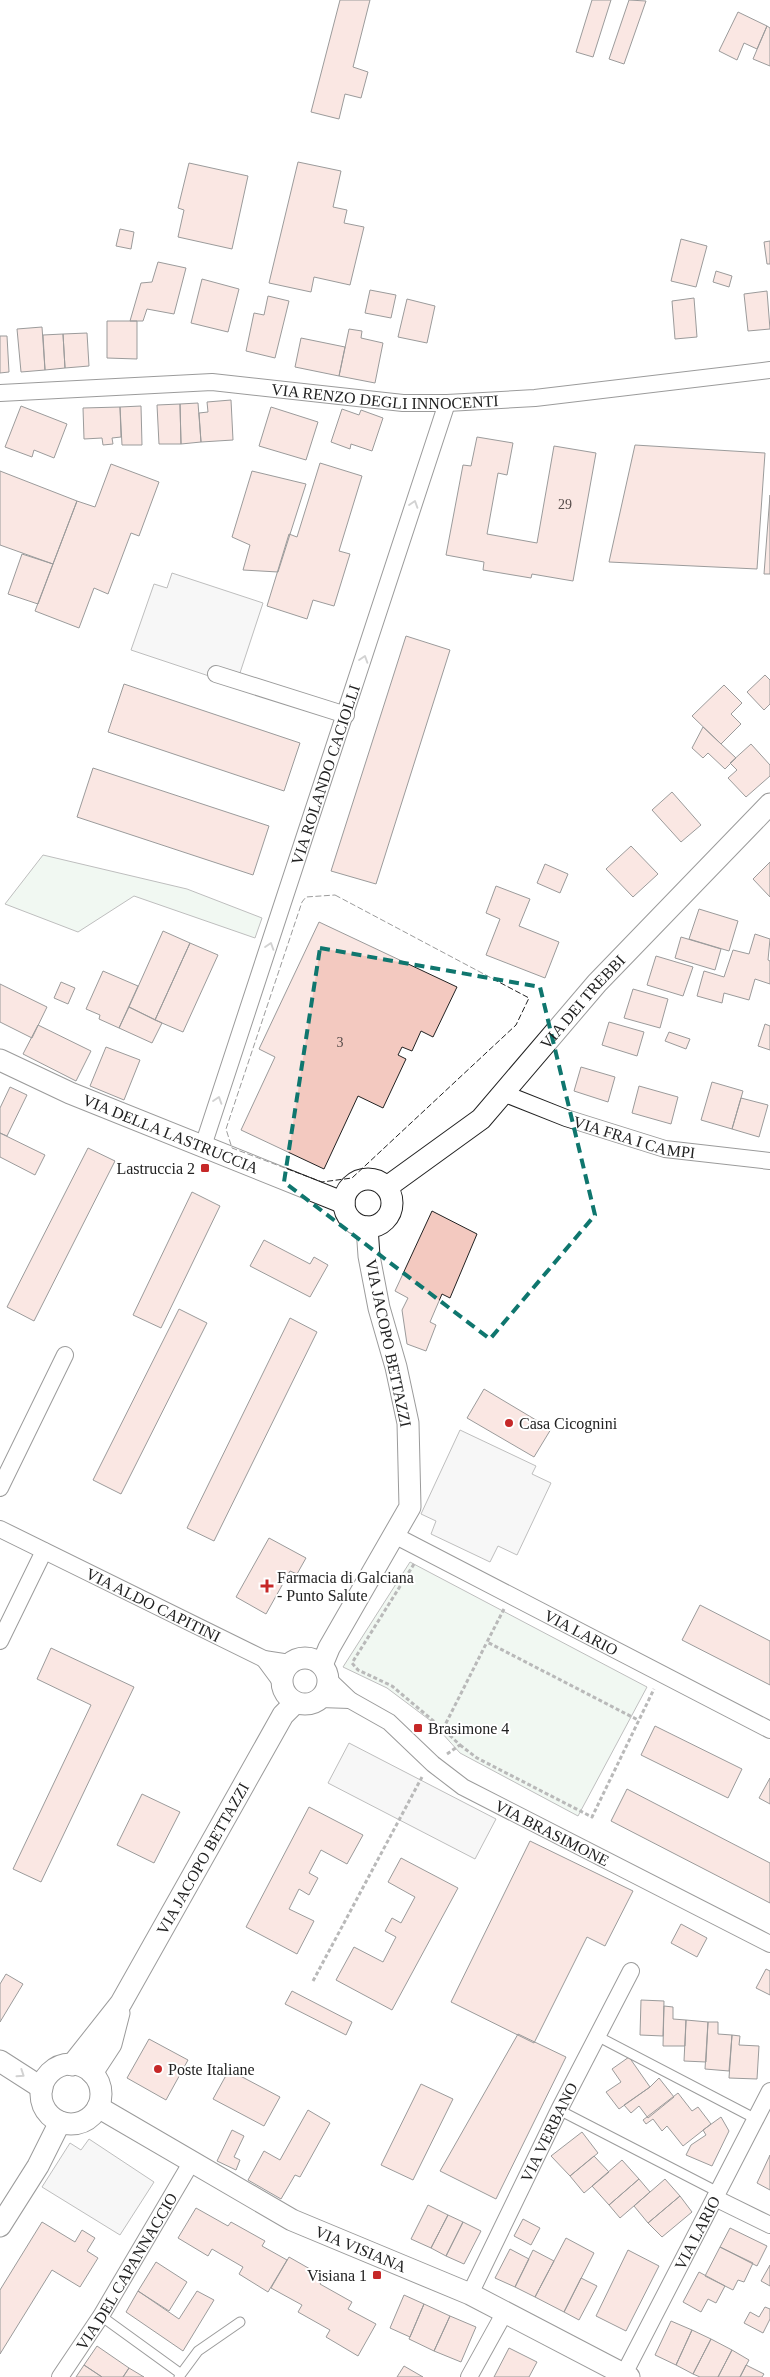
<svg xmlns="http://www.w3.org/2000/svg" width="770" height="2377" font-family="Georgia,serif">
  <rect width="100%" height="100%" fill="#fff"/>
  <!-- green -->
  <path fill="#e0efe3" stroke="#6f6f6f" d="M43,855L187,889L262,918L255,938L134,896L78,932L5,904Z
    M410,1562L647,1687L578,1816L460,1753L431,1721L387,1688L343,1667Z"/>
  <!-- parking -->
  <path fill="#ededed" stroke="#6f6f6f" d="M172,573L263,603L236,685L131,650L154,584L167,588Z
    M460,1430L536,1466L532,1474L551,1483L517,1555L498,1546L490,1562L431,1534L436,1521L421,1514Z
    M349,1743L496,1819L475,1859L328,1783Z
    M89,2139L154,2182L120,2235L42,2187L70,2143L81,2150Z"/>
  <!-- building -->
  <path fill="#f3c9c0" stroke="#222" d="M340,0H370L353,67L368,72L361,98L345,94L339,119L311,112Z
    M592,0H611L593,57L576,52Z
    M629,0L646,1L624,64L609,59Z
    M738,12L767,26L757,49L744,43L737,60L719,51Z
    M767,26L770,28V66L753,59Z
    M298,162L341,171L333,207L347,210L344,223L364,227L350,285L314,277L311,292L269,283Z
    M189,163L248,176L232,249L178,237L184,210L178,208Z
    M120,229L134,232L131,249L116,246Z
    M681,239L707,246L696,287L671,281Z
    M770,241V264H767L764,242Z
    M158,262L186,268L174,314L147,309L143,321H130L141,283L152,282Z
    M716,271L732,276L729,287L713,282Z
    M202,279L239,289L228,332L191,323Z
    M370,290L396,295L391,318L365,313Z
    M767,291L770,329L748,331L744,294Z
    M268,296L289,301L275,358L246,351L254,313L264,315Z
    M694,298L697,337L675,339L672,301Z
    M407,299L435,306L427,343L398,337Z
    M107,321H137V359L107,358Z
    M42,327L45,370L21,372L17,329Z
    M349,329L362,331L361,338L383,343L375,383L339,376Z
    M87,333L89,366L65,368L63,334Z
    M63,334L65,368L45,370L43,335Z
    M0,336H7L9,372L0,373Z
    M301,338L345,347L339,376L295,367Z
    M231,400L233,440L201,442L199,413L208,412L207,402Z
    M198,403L201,442L181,444L180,404Z
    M180,404L181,444H159L157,405Z
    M21,406L67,424L54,458L34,450L32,457L5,447Z
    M141,406L142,445H122L120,407Z
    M120,407L121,437L112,438L113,444L103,445L102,438L84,439L83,408Z
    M271,407L318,422L306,460L259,446Z
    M342,409L359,415L361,410L383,418L372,451L351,444L350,449L331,442Z
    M477,437L513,443L507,475L498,473L487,534L537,543L554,446L596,453L573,581L532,574L531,578L483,570L484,562L446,555L463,465L471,466Z
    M635,445L765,453L757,569L609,562Z
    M320,463L362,476L339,551L350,554L334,606L313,600L307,619L267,606L289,534L297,537Z
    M111,464L159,482L139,536L131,533L108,594L94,588L79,628L35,611L77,501L95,507Z
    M0,471L77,501L53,564L0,545Z
    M252,471L306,484L278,572L243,570L250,545L232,537Z
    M770,495V574H764Z
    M22,554L53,564L38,604L8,594Z
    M406,636L450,650L376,884L331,871Z
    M765,675L770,680V704L764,710L747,692Z
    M124,684L300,743L284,791L108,732Z
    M724,685L742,703L731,714L741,724L721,744L692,716Z
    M703,727L736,758L725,769L708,753L703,758L692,748Z
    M751,744L770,765V776L746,797L728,778L737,770L730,763Z
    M93,768L269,826L253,875L77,817Z
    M672,792L701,825L681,842L652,810Z
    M631,846L658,874L633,897L606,869Z
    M770,862V897L753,879Z
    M545,864L568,874L560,893L537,883Z
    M496,886L530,899L519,926L559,942L545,978L486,955L500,919L486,913Z
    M699,909L738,921L729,951L689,939Z
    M319,922L457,987L433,1037L421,1031L412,1051L402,1047L398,1055L406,1059L383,1108L358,1096L324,1169L241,1130L275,1057L259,1049Z
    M163,931L190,943L155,1020L129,1007Z
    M755,934L770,939L768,960L770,961V984L755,979L749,1000L724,993L722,1003L697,996L704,971L724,977L733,950L749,954Z
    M681,937L721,949L715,970L675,958Z
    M190,943L218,955L183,1032L155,1020Z
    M656,956L693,967L683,996L647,985Z
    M103,971L138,986L119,1028L99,1019L100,1015L86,1009Z
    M61,982L75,988L68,1004L54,998Z
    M0,984L47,1007L32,1038L0,1022Z
    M633,989L668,999L660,1028L624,1018Z
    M129,1007L162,1023L152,1043L119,1028Z
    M609,1022L644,1032L637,1056L602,1045Z
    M765,1024L770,1026V1050L758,1046Z
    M38,1025L91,1051L76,1081L23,1054Z
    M669,1032L690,1039L686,1049L665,1041Z
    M106,1047L140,1060L124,1100L90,1086Z
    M581,1067L615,1077L608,1102L574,1091Z
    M712,1082L743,1091L732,1129L701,1120Z
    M639,1086L678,1097L671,1124L632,1113Z
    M10,1087L27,1095L7,1136L0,1133V1108Z
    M741,1098L768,1105L759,1137L732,1129Z
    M0,1133L45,1155L35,1175L0,1157Z
    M88,1148L115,1161L34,1321L7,1307Z
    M192,1192L220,1206L161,1328L133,1315Z
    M432,1211L477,1234L450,1298L442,1294L430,1322L436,1325L426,1351L407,1344L402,1310L408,1298L395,1291Z
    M264,1240L310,1264L314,1257L328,1265L310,1297L250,1266Z
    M179,1309L207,1323L121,1494L93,1480Z
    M290,1318L317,1332L214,1541L187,1528Z
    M484,1389L551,1429L534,1457L467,1418Z
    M269,1538L306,1558L297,1574L290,1571L266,1614L236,1597Z
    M700,1605L770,1641V1685L682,1640Z
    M51,1648L134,1687L41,1882L13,1869L91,1705L37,1679Z
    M655,1726L742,1769L728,1798L641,1755Z
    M770,1778V1804L759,1798Z
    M627,1789L770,1863V1903L611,1821Z
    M142,1794L180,1812L154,1863L117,1845Z
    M309,1807L363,1835L347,1864L321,1850L309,1873L318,1878L309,1895L299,1889L289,1909L314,1921L297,1954L246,1927Z
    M530,1841L633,1891L605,1946L587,1937L534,2043L451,2002Z
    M401,1858L458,1888L392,2010L336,1980L354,1947L383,1962L396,1937L385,1931L392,1918L401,1923L415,1897L388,1882Z
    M681,1924L707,1938L697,1957L671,1943Z
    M766,1969L770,1971V1995L756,1988Z
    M6,1974L23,1984L0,2022V1984Z
    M292,1991L352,2022L346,2035L285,2004Z
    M641,2000L664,2001L663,2036L640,2035Z
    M664,2006L673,2007V2019L686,2020L685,2046H663Z
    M686,2020L708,2022L706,2062L684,2061Z
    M708,2022H718V2034L732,2035L729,2071L705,2069Z
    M518,2034L566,2057L496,2199L440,2171Z
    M732,2035L740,2036L739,2045L759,2046L757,2079L729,2078Z
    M149,2039L188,2060L166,2100L127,2078Z
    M629,2057L650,2087L619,2109L606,2092L621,2082L612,2069Z
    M229,2070L280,2097L264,2126L213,2099Z
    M659,2078L674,2097L648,2118L639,2106L631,2113L624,2105L650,2087Z
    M421,2084L453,2099L413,2180L381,2165Z
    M678,2093L692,2111L698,2107L711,2124L683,2146L667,2126L662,2131L653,2119L646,2124L643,2120Z
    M308,2110L330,2123L300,2177L295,2175L281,2199L248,2180L264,2151L280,2160Z
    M721,2117L729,2131L712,2166L686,2155L691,2145L706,2135L703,2130Z
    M232,2130L244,2136L234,2157L240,2160L236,2170L217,2161Z
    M582,2132L598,2153L570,2176L551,2156Z
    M770,2155V2190L757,2183Z
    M594,2156L609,2172L584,2193L570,2176Z
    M622,2160L639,2179L609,2205L592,2186Z
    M639,2179L650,2192L620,2218L609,2205Z
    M665,2179L680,2196L648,2223L634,2206Z
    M680,2196L692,2212L662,2237L648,2223Z
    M428,2205L448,2215L431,2248L411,2239Z
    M196,2208L228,2226L231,2222L265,2241L262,2246L287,2260L268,2292L239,2274L243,2267L212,2249L208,2256L178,2238Z
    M448,2215L463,2222L446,2256L431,2248Z
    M523,2219L540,2228L531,2245L514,2236Z
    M42,2222L75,2242L82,2230L95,2238L87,2251L98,2258L80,2287L52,2270L0,2354V2290Z
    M463,2222L481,2231L464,2264L446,2256Z
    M730,2228L767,2246L757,2266L720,2247Z
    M566,2238L594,2253L564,2312L535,2297Z
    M720,2247L753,2263L744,2282L738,2280L733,2290L705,2276Z
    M510,2249L529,2259L515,2287L495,2278Z
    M533,2250L554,2261L535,2297L515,2287Z
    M628,2250L659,2266L626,2331L596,2316Z
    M289,2257L324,2277L320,2284L352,2302L348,2309L376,2324L358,2356L326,2337L330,2330L298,2312L302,2305L271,2288Z
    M156,2262L187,2282L169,2311L138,2291Z
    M770,2265V2286L761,2281Z
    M699,2272L725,2286L716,2303L708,2299L701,2312L683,2302Z
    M581,2278L597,2286L579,2320L564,2312Z
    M138,2291L179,2319L197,2291L214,2300L183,2351L126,2312Z
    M404,2295L424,2304L410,2337L390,2328Z
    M424,2304L450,2316L434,2351L409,2339Z
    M765,2307L770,2309V2319L763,2333L744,2323L750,2312L759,2317Z
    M450,2316L476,2327L461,2362L434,2351Z
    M671,2321L692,2330L676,2365L655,2355Z
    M692,2330L711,2339L693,2374L676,2365Z
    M711,2339L732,2350L718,2377H700L693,2374Z
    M97,2346L129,2368L123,2377H102L84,2365Z
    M509,2348L537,2362L529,2377H494Z
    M732,2350L749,2360L740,2377H718Z
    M84,2365L102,2377H76Z
    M746,2365L764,2374L762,2377H740Z
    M404,2366L423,2377H397Z
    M129,2368L144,2377H123Z"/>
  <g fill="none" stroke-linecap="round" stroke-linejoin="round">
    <!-- service casing -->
    <g stroke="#222" stroke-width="11">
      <path id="service" d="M597,2036L756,2119
        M559,2110L718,2192
        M101,2316L181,2374L179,2377
        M181,2374L198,2351L240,2322"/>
    </g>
    <!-- minor casing -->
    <g stroke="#222" stroke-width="18">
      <g id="minor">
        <path id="s1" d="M0,393L212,382L403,403H447L535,398L770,370"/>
        <path d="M216,674L346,715"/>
        <path id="s2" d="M503,1093L566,1118L665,1149L770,1161"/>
        <path id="s3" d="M203,1146L447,403"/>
        <path d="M0,1488L65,1355"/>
        <path id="s4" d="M0,1529L264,1659L290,1663"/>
        <path id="s5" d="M394,1535L770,1730"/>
        <path d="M0,1641L44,1551"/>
        <path d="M264,1659L281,1682"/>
        <path id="s6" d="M328,1679L350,1700L389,1722L433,1764L463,1787L770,1944"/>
        <path d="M320,1699L350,1700"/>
        <path d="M715,2198L770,2225"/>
        <path id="s7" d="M470,2294L559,2110L631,1971"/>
        <path id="s8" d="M624,2374L770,2091"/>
        <path id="s9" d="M60,2377L101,2316L191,2163"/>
        <path d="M469,2377L505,2312"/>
      </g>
    </g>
    <!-- tertiary casing -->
    <g stroke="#222" stroke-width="23">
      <g id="tertiary">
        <path id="s10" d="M0,1060L70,1093L344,1203"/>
        <circle cx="368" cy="1203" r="24"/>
        <path id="s11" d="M387,1187L481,1119L597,983L770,804"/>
        <circle cx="305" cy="1681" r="23"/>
        <path d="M322,1665L329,1648L410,1507L408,1423L396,1367L379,1308L369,1256L367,1227"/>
        <path d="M0,2061L42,2088"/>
        <circle cx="71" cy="2094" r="30"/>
        <path id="s12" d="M72,2065L121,2003L283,1715L295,1703"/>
        <path d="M92,2073L111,2044L119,2013"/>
        <path id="s13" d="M98,2107L292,2220L470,2294L629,2377"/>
        <path d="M0,2226L38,2166L60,2122"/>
      </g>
    </g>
    <!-- path -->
    <path stroke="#646464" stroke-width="3" stroke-dasharray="4 2.5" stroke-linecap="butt" d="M414,1564L352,1663L358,1670L392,1686L443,1729
      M504,1609L487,1642L638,1720
      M460,1745L477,1758L592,1817L654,1689
      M447,1754L460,1745L443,1729L487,1642
      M313,1981L422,1777"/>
    <!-- service -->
    <use href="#service" stroke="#fff" stroke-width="9"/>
    <!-- minor -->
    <use href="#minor" stroke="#fff" stroke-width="16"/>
    <!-- tertiary -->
    <use href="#tertiary" stroke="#fff" stroke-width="21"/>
    <!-- fence -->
    <path stroke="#222" stroke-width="1" stroke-dasharray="6 2.5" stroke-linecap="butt" d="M335,895L529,998L516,1025L352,1178L322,1182L232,1148L226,1129L302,902L306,897Z"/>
  </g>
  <!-- one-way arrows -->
  <defs><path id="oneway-chevron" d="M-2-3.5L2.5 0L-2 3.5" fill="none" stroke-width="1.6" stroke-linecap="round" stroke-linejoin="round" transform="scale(1.25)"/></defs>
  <g stroke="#9c9c9c">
    <use href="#oneway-chevron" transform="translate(414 504) rotate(-72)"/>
    <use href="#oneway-chevron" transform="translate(364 659) rotate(-72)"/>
    <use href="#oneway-chevron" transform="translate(270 946) rotate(-72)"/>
    <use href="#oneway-chevron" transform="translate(218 1100) rotate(-72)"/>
    <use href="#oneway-chevron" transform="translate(21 2074) rotate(34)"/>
  </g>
  <!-- marked area -->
  <path d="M0 0H770V2377H0ZM320,948L540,987L595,1215L490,1339L284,1182Z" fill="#fff" fill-opacity=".55" fill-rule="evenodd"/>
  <path fill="none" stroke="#0f766e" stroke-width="4" stroke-dasharray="10 6" stroke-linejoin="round" d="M320,948L540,987L595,1215L490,1339L284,1182Z"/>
  <!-- markers -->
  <g fill="#c62828" stroke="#fff" stroke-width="2">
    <rect x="200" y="1163" width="10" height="10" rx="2.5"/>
    <circle cx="509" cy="1423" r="5"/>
    <path d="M264.5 1578.5h5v5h5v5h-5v5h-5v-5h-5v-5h5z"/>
    <rect x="413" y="1723" width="10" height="10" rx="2.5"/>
    <circle cx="158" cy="2069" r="5"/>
    <rect x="372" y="2270" width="10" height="10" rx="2.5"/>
  </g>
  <g text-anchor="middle" stroke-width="4" stroke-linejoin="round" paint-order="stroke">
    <!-- number labels -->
    <g font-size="14" fill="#564c4a">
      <text x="565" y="509">29</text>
      <text x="340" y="1047">3</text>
    </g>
    <!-- street labels -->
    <g font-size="16" fill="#222" stroke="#fff">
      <text dy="6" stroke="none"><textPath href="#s1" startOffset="386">VIA RENZO DEGLI INNOCENTI</textPath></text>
      <text dy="6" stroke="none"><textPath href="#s3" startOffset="391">VIA ROLANDO CACIOLLI</textPath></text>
      <text dy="6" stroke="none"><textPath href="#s11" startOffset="271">VIA DEI TREBBI</textPath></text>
      <text dy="6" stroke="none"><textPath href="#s10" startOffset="186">VIA DELLA LASTRUCCIA</textPath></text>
      <text dy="6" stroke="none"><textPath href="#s2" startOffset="139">VIA FRA I CAMPI</textPath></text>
      <text transform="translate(389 1343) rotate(78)" y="6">VIA JACOPO BETTAZZI</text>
      <text dy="6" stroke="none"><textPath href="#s4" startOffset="171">VIA ALDO CAPITINI</textPath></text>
      <text dy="6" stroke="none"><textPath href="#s5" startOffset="211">VIA LARIO</textPath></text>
      <text dy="6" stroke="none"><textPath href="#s6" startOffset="274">VIA BRASIMONE</textPath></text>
      <text dy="6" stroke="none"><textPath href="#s12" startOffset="245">VIA JACOPO BETTAZZI</textPath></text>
      <text dy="6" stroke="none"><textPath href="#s7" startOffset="180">VIA VERBANO</textPath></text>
      <text dy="6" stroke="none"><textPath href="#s8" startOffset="159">VIA LARIO</textPath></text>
      <text dy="6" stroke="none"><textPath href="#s13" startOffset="299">VIA VISIANA</textPath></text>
      <text dy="6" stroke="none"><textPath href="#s9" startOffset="125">VIA DEL CAPANNACCIO</textPath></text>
    </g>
    <!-- poi labels -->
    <g font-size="16" fill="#222" stroke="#fff" text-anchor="start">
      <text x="195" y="1174" text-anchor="end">Lastruccia 2</text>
      <text x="519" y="1429">Casa Cicognini</text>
      <text x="277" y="1583">Farmacia di Galciana<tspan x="277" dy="18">- Punto Salute</tspan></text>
      <text x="428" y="1734">Brasimone 4</text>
      <text x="168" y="2075">Poste Italiane</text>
      <text x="367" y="2281" text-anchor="end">Visiana 1</text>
    </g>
  </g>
</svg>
